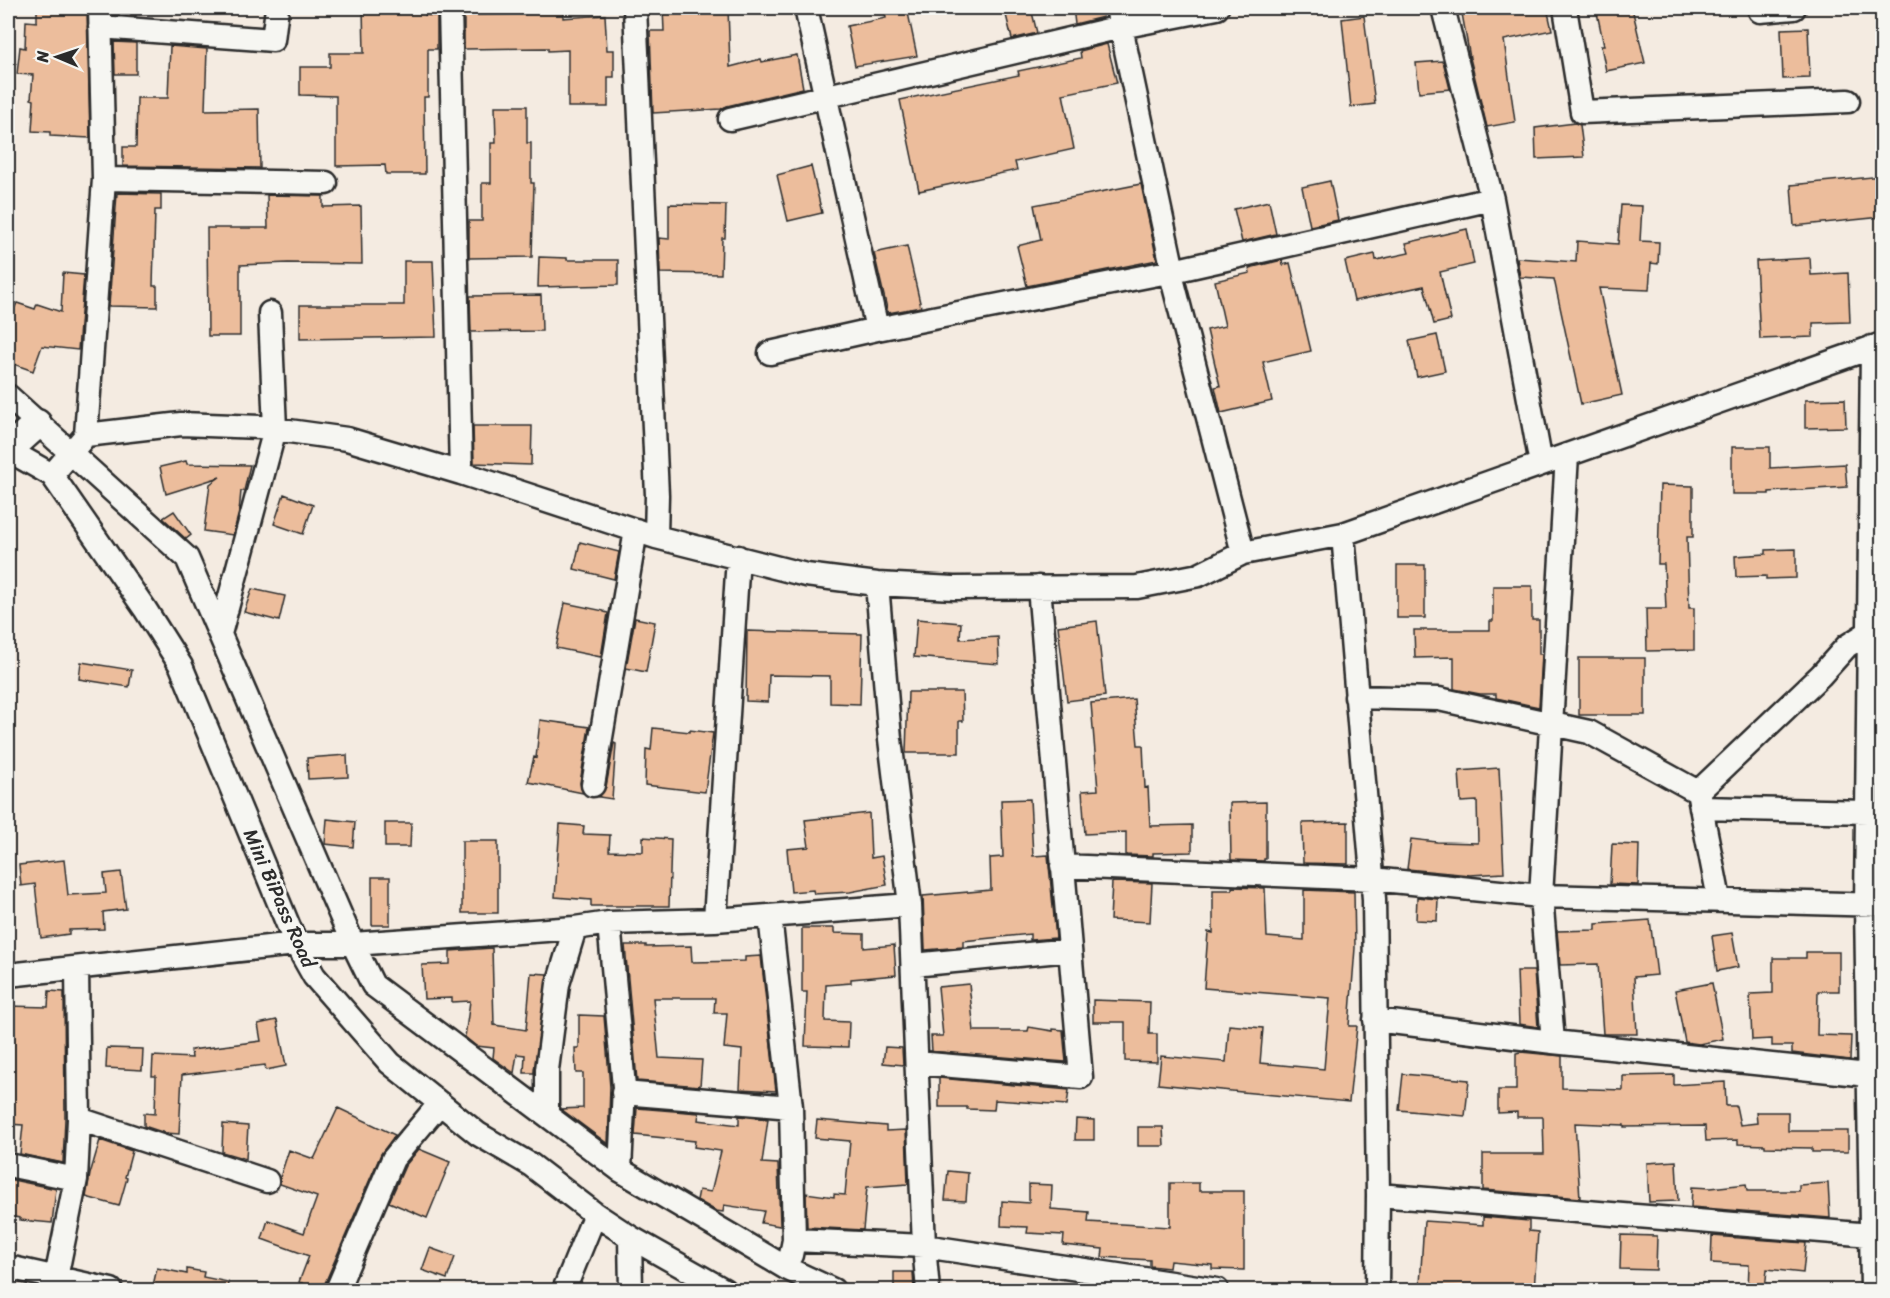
<svg xmlns="http://www.w3.org/2000/svg" width="1890" height="1298" font-family="Sriracha,sans-serif">
  <rect width="100%" height="100%" fill="#f4ebe1"/>
  <filter id="ink" filterUnits="userSpaceOnUse"><feTurbulence type="fractalNoise" baseFrequency=".0167" numOctaves="2"/><feDisplacementMap in="SourceGraphic" scale="12" xChannelSelector="R" yChannelSelector="G"/><feConvolveMatrix kernelMatrix="1 2 1 2 8 2 1 2 1" color-interpolation-filters="sRGB"/></filter>
  <g filter="url(#ink)">
    <!-- building -->
    <path fill="#ecbd9c" stroke="#2b2b2b" stroke-width="1.5" d="M37,8H87L90,138L50,136V132L32,131L34,100L31,99L33,75L17,74L20,47L25,48L26,21L37,22Z
      M113,8H136V16L114,14Z
      M363,8H425V15L437,16V49H428V97H424L425,174H386L385,165L336,166V96L300,95V67H330V53H364Z
      M525,8H563V18L605,15L607,50H614V77H608V107H568V50L548,51V48L464,49V15L526,14Z
      M663,8H728L730,67L761,59L762,62L797,55L803,88L727,106L721,109L653,113L650,31H664Z
      M884,8H907L917,56L855,66L847,26L886,18Z
      M1019,8H1031L1037,33L1012,39L1005,11Z
      M1073,8H1101L1103,17L1075,24Z
      M1461,8H1547L1552,30L1504,40L1515,122L1487,127L1470,58Z
      M1596,8H1632L1645,63L1606,71L1601,46H1604Z
      M1364,16L1375,104L1351,107L1342,19Z
      M1808,28L1810,78L1783,79L1781,29Z
      M114,42L136,43V74H115Z
      M1107,44L1117,83L1063,94L1074,149L1015,162L1017,170L919,191L900,100L1019,75L1018,71L1081,58L1080,51Z
      M170,46L207,49L205,110L259,109L260,168L123,166V147H136L137,98H168Z
      M1443,61L1450,89L1419,92L1416,63Z
      M495,106H527V143H531V183H534L532,257L469,258V221H482V183H491V143H496Z
      M1575,123L1580,125L1584,157L1536,159L1535,128Z
      M811,166L822,213L788,221L777,175Z
      M1882,176V217L1794,226L1791,185Z
      M1330,181L1338,220L1310,226L1302,187Z
      M1141,184L1157,260L1027,286L1017,246L1041,240L1034,205Z
      M117,193L161,194V210H155L153,286H157V307L109,306Z
      M267,195L323,196V207L361,206L362,264L288,263L240,265V336H208L207,228H268Z
      M1269,201L1276,234L1242,242L1234,209Z
      M669,204L726,205L725,238H722L721,274L660,273L659,238L669,239Z
      M1621,205L1642,206L1640,241L1659,242L1658,264L1651,263L1649,290L1599,288L1622,395L1581,404L1554,279L1520,277L1517,258L1576,262L1577,241L1618,244Z
      M1467,229L1474,264L1440,272L1451,320L1434,324L1424,286L1354,301L1345,261L1375,254L1376,260L1409,253L1406,243Z
      M907,246L921,307L888,313L874,253Z
      M539,257L567,258V260H618V285L538,287Z
      M1810,258L1811,275L1848,273L1850,322L1813,323V337L1760,339L1756,261Z
      M1282,260L1283,265L1290,263L1311,351L1263,362L1272,401L1221,413L1215,387L1220,386L1207,330L1225,326L1215,281L1250,273L1249,268Z
      M404,261H433L436,337L300,339V305H404Z
      M63,273L84,275L78,350L42,346L33,371L8,362V305L15,307L17,303L35,309L37,304L61,312Z
      M541,295L542,331L471,332L470,296Z
      M1437,335L1445,371L1417,377L1409,341Z
      M1845,399L1846,427L1805,428V400Z
      M473,426H532L531,465L474,463Z
      M1732,447H1770V468L1845,464L1847,487L1769,492V494H1732Z
      M186,461L187,464L250,465L244,491H241L239,512L233,535L204,531L210,484L220,477L166,494L160,467Z
      M1660,485L1693,486V537H1687L1689,608H1694V650L1647,651L1646,609H1666L1664,564H1658Z
      M284,494L313,505L303,534L274,524Z
      M174,511L191,535L186,539L163,518Z
      M580,542L619,552L614,579L574,569Z
      M1796,549V578L1766,579V576L1736,577L1735,556L1766,554V550Z
      M1397,565H1425V618H1397Z
      M1493,586H1532V620H1539V654H1542L1539,707L1496,698V694H1480L1454,689V657L1415,658L1414,630H1490V621H1493Z
      M252,589L285,596L279,621L244,612Z
      M565,603L604,611V612L608,613L601,657L556,648Z
      M635,618L655,622L646,672L626,668Z
      M917,619L961,623L960,639L998,637L999,664L914,657Z
      M1097,621L1105,696L1067,701L1058,626Z
      M747,631L862,634L860,704L830,703V676L769,675L768,702L746,701Z
      M1579,658H1645V715H1579Z
      M81,662L132,670L129,687L79,679Z
      M908,692H962L963,721H959V753H906Z
      M1134,699L1138,745H1143L1145,788L1148,787L1150,826L1192,825V852L1153,853V856L1126,855V832L1085,834L1082,791L1098,790L1091,703Z
      M540,720L589,727L580,783L583,793L528,782L534,757L536,758Z
      M653,728L690,732V730L713,733L705,792L645,785L646,749L651,750Z
      M614,743L616,744L612,799L599,797L606,787Z
      M347,755L348,777L308,779L307,758Z
      M1499,768L1504,873L1470,875L1407,869L1411,839L1437,842L1478,843L1477,801L1461,802L1459,771Z
      M1030,799L1033,856L1048,855L1056,938L1030,940V934L963,941V947L925,950L923,896L991,890L990,858L1003,857L1001,800Z
      M1266,802V859H1264V861L1231,860L1230,803Z
      M869,813L871,858L882,856L887,885L850,892L814,894L813,890L791,892L787,849L809,847L805,820Z
      M327,819L355,822L353,847L325,844Z
      M1348,822V864L1303,863L1302,823Z
      M385,823H411L410,847H385Z
      M560,824L584,826L583,834L610,835L609,851L643,852V837L671,839L669,906H591V900L555,897Z
      M462,841H498V913H462Z
      M1612,844L1639,845L1638,885L1610,884Z
      M64,860L68,895L106,893L104,874L121,872L126,909L103,912L104,929L69,930V934L41,938L35,884L21,886L19,865Z
      M372,877H390V925H372Z
      M1112,882L1152,883L1150,922L1110,920Z
      M1232,887L1265,888L1267,937L1304,940V890L1354,892L1355,948L1349,1026H1357L1349,1102L1158,1084L1161,1056L1226,1062L1229,1025L1263,1028L1260,1063L1324,1069L1330,998L1204,988L1208,932L1213,933V890H1232Z
      M1417,897L1438,899L1437,921L1416,920Z
      M1650,920L1657,975L1634,977L1637,1034H1603L1598,964L1560,965L1557,931L1596,930V924Z
      M802,928H834V933L864,934V948L894,945L896,975L851,979V983L826,985L825,1021L849,1022L848,1047L805,1046L807,992H802Z
      M1732,933L1738,967L1717,971L1712,936Z
      M625,945H646V947L691,946L692,962L745,961V957L761,956L776,1091L740,1089L742,1050L724,1048L727,1013H714L715,998H653L659,1058L702,1060L700,1086L637,1081Z
      M492,948L494,1025L526,1030L531,973L547,974L534,1073H524L525,1055L517,1054L514,1073L493,1058L494,1048L476,1046L465,1037L470,1001L452,1002V998L424,999L422,965L450,964V951Z
      M1806,952H1839V991H1818L1817,1035L1851,1036L1850,1060L1792,1053V1046H1772V1039L1752,1040L1750,994L1773,993V958H1806Z
      M1517,971H1534L1538,1027L1519,1024Z
      M1712,983L1723,1039L1699,1044L1685,1042L1675,990Z
      M969,984L974,1031H1028L1029,1027L1053,1031V1029L1063,1030L1066,1062L929,1051H932L931,1036H943L938,987Z
      M49,991L64,992L65,1119L63,1163L20,1154L23,1125L8,1124V1006L48,1007Z
      M1093,1000L1150,1002L1149,1034H1157V1062L1125,1061V1022H1093Z
      M579,1015L604,1016L610,1087L608,1144L561,1109L583,1108V1073H576L575,1048H579Z
      M277,1020L286,1066L266,1070L265,1065L182,1075L179,1134L165,1133L144,1126V1113L155,1114L156,1076H152L153,1056L192,1058L191,1050L261,1041L258,1024Z
      M885,1047L902,1048L903,1065L883,1063Z
      M107,1048L143,1049L142,1070L106,1068Z
      M1521,1052L1562,1056V1088L1623,1090V1076L1674,1075V1085L1725,1082L1726,1106H1736L1740,1125L1757,1123L1756,1112H1788V1131H1848V1152H1812V1148L1765,1147V1145L1738,1144V1140L1706,1141L1705,1126L1624,1127V1125L1575,1123L1580,1198L1483,1190V1154H1544L1543,1117H1517V1112L1498,1113V1090H1516V1053Z
      M1403,1074L1469,1080L1465,1116L1399,1110Z
      M939,1078L1069,1090L1067,1105L995,1100L994,1110L967,1109V1107H939Z
      M338,1108L395,1135L381,1154L322,1290L299,1282L309,1256L262,1239L268,1220L304,1233L317,1197L280,1184V1177L289,1150L314,1159Z
      M637,1108L699,1113L698,1120L739,1125V1116L768,1119L762,1163L778,1164L780,1226L761,1223L764,1211L724,1205L723,1212L716,1211L697,1200L699,1190L711,1192L721,1151L694,1147L695,1141L635,1135Z
      M1076,1119L1094,1120V1140H1075Z
      M817,1120L886,1126V1131L906,1130L908,1184L867,1187L863,1230L807,1227L806,1193L834,1197V1194L845,1195L850,1141L815,1138Z
      M223,1124L248,1126L246,1159L222,1152Z
      M1138,1127H1163L1164,1146H1138Z
      M100,1140L132,1151L125,1177L127,1178L119,1206L86,1197L90,1174Z
      M419,1149L450,1162L427,1218L389,1202L405,1166Z
      M1676,1161L1678,1201L1649,1202L1647,1163Z
      M948,1171L968,1173L966,1201L945,1200Z
      M8,1179L56,1189L52,1223L20,1220V1218L8,1216Z
      M1170,1183H1199V1191H1244V1270L1212,1269V1265L1170,1261L1169,1268L1150,1266V1260L1102,1257L1103,1249L1063,1245L1064,1235L1027,1233L1028,1227L1001,1226L1002,1201L1029,1203V1184L1052,1185L1051,1209L1089,1212L1088,1222L1170,1227Z
      M1828,1183L1830,1218L1691,1207L1692,1187L1711,1188L1746,1184L1747,1191H1799V1185Z
      M1483,1217L1529,1221V1231L1538,1232L1534,1290L1420,1285L1424,1221L1483,1225Z
      M1621,1235L1657,1236L1656,1270L1620,1269Z
      M1712,1236L1806,1243L1803,1273L1767,1269L1765,1290H1748L1749,1265L1711,1263Z
      M430,1248L455,1257L447,1279L422,1270Z
      M157,1268L187,1274V1269L204,1272L203,1277L228,1282L227,1290H152Z
      M894,1272H913L914,1290H894Z"/>
    <g fill="none" stroke-linecap="round" stroke-linejoin="round">
      <!-- minor casing -->
      <g stroke="#2b2b2b" stroke-width="27">
        <path id="minor" d="M450,8L461,473
          M635,8L657,495L656,537
          M806,8L877,329
          M1117,8L1173,271V282L1243,553
          M1443,8L1492,199L1541,464
          M1565,8L1582,112L1848,101
          M1759,8L1760,11L1794,8
          M100,27L273,40L277,8
          M730,119L1121,27L1217,8
          M104,179L326,183
          M770,353L877,329L1173,271L1492,199
          M8,396L187,558L353,944L373,985L620,1170L788,1269L833,1290
          M86,435L104,179L100,8
          M8,450L52,475L145,609L181,666L296,944L314,976L390,1063L478,1134L531,1165L595,1214L630,1237L724,1290
          M52,475L86,435L181,424L260,427L347,439L461,473L656,537L806,575L877,584L954,588L1137,587L1199,575L1243,553L1343,534L1882,344
          M1343,534L1374,899L1378,1195L1377,1290
          M220,634L275,429L270,313
          M1356,697L1439,699L1589,732L1698,792L1719,899
          M593,785L636,530
          M1698,792L1821,675L1847,646L1869,632
          M1701,808L1867,812
          M1062,866L1372,879L1541,896L1882,905
          M770,916L791,1107L794,1240L791,1255
          M715,920L738,557
          M609,923L624,1087L620,1170
          M913,965L1070,950
          M8,975L296,944H353L575,928L609,923L715,920L910,905
          M1375,1020L1553,1042L1868,1075
          M1553,1042L1541,896L1567,455
          M917,1063L1081,1077L1039,587
          M623,1093L791,1107
          M547,1115V1070L558,984L575,928
          M79,1119L267,1181
          M8,1165L76,1179
          M1378,1195L1871,1235
          M630,1237L631,1290
          M794,1240L924,1246L910,905L890,739L877,584
          M8,1267L111,1290
          M56,1278L76,1179L79,1119L77,968
          M337,1290L393,1159L440,1103
          M564,1290L595,1214
          M928,1290L924,1246L1131,1277
          M1131,1290V1277L1217,1290
          M1872,1290L1866,905L1872,347"/>
      </g>
      <!-- major casing -->
      <g stroke="#2b2b2b" stroke-width="33">
        <path id="major" d="M8,450L37,424"/>
      </g>
      <!-- minor -->
      <use href="#minor" stroke="#f6f6f2" stroke-width="22"/>
      <!-- major -->
      <use href="#major" stroke="#f6f6f2" stroke-width="28"/>
    </g>
  </g>
  <g text-anchor="middle" stroke-width="6" stroke-linejoin="round" paint-order="stroke">
    <!-- street labels -->
    <g font-size="20" fill="#2b2b2b" stroke="#f6f6f2">
      <text transform="translate(280 898) rotate(66)" y="7">Mini BiPass Road</text>
    </g>
  </g>
  <!-- margin -->
  <rect width="1890" height="1298" fill="none" stroke="#f6f6f2" stroke-width="30"/>
  <rect x="15" y="15" width="1860" height="1268" fill="none" stroke="#2b2b2b" stroke-width="2" filter="url(#ink)"/>
  <!-- north arrow -->
  <g transform="translate(57 57) rotate(272)" stroke="#f6f6f2" stroke-width="4.5" paint-order="stroke">
  <path d="M0-4.5L10 22L0 15L-10 22Z" fill="#2b2b2b"/>
  <text y="-9" font-size="16" font-weight="bold" text-anchor="middle" fill="#2b2b2b">N</text>
  </g>
</svg>
